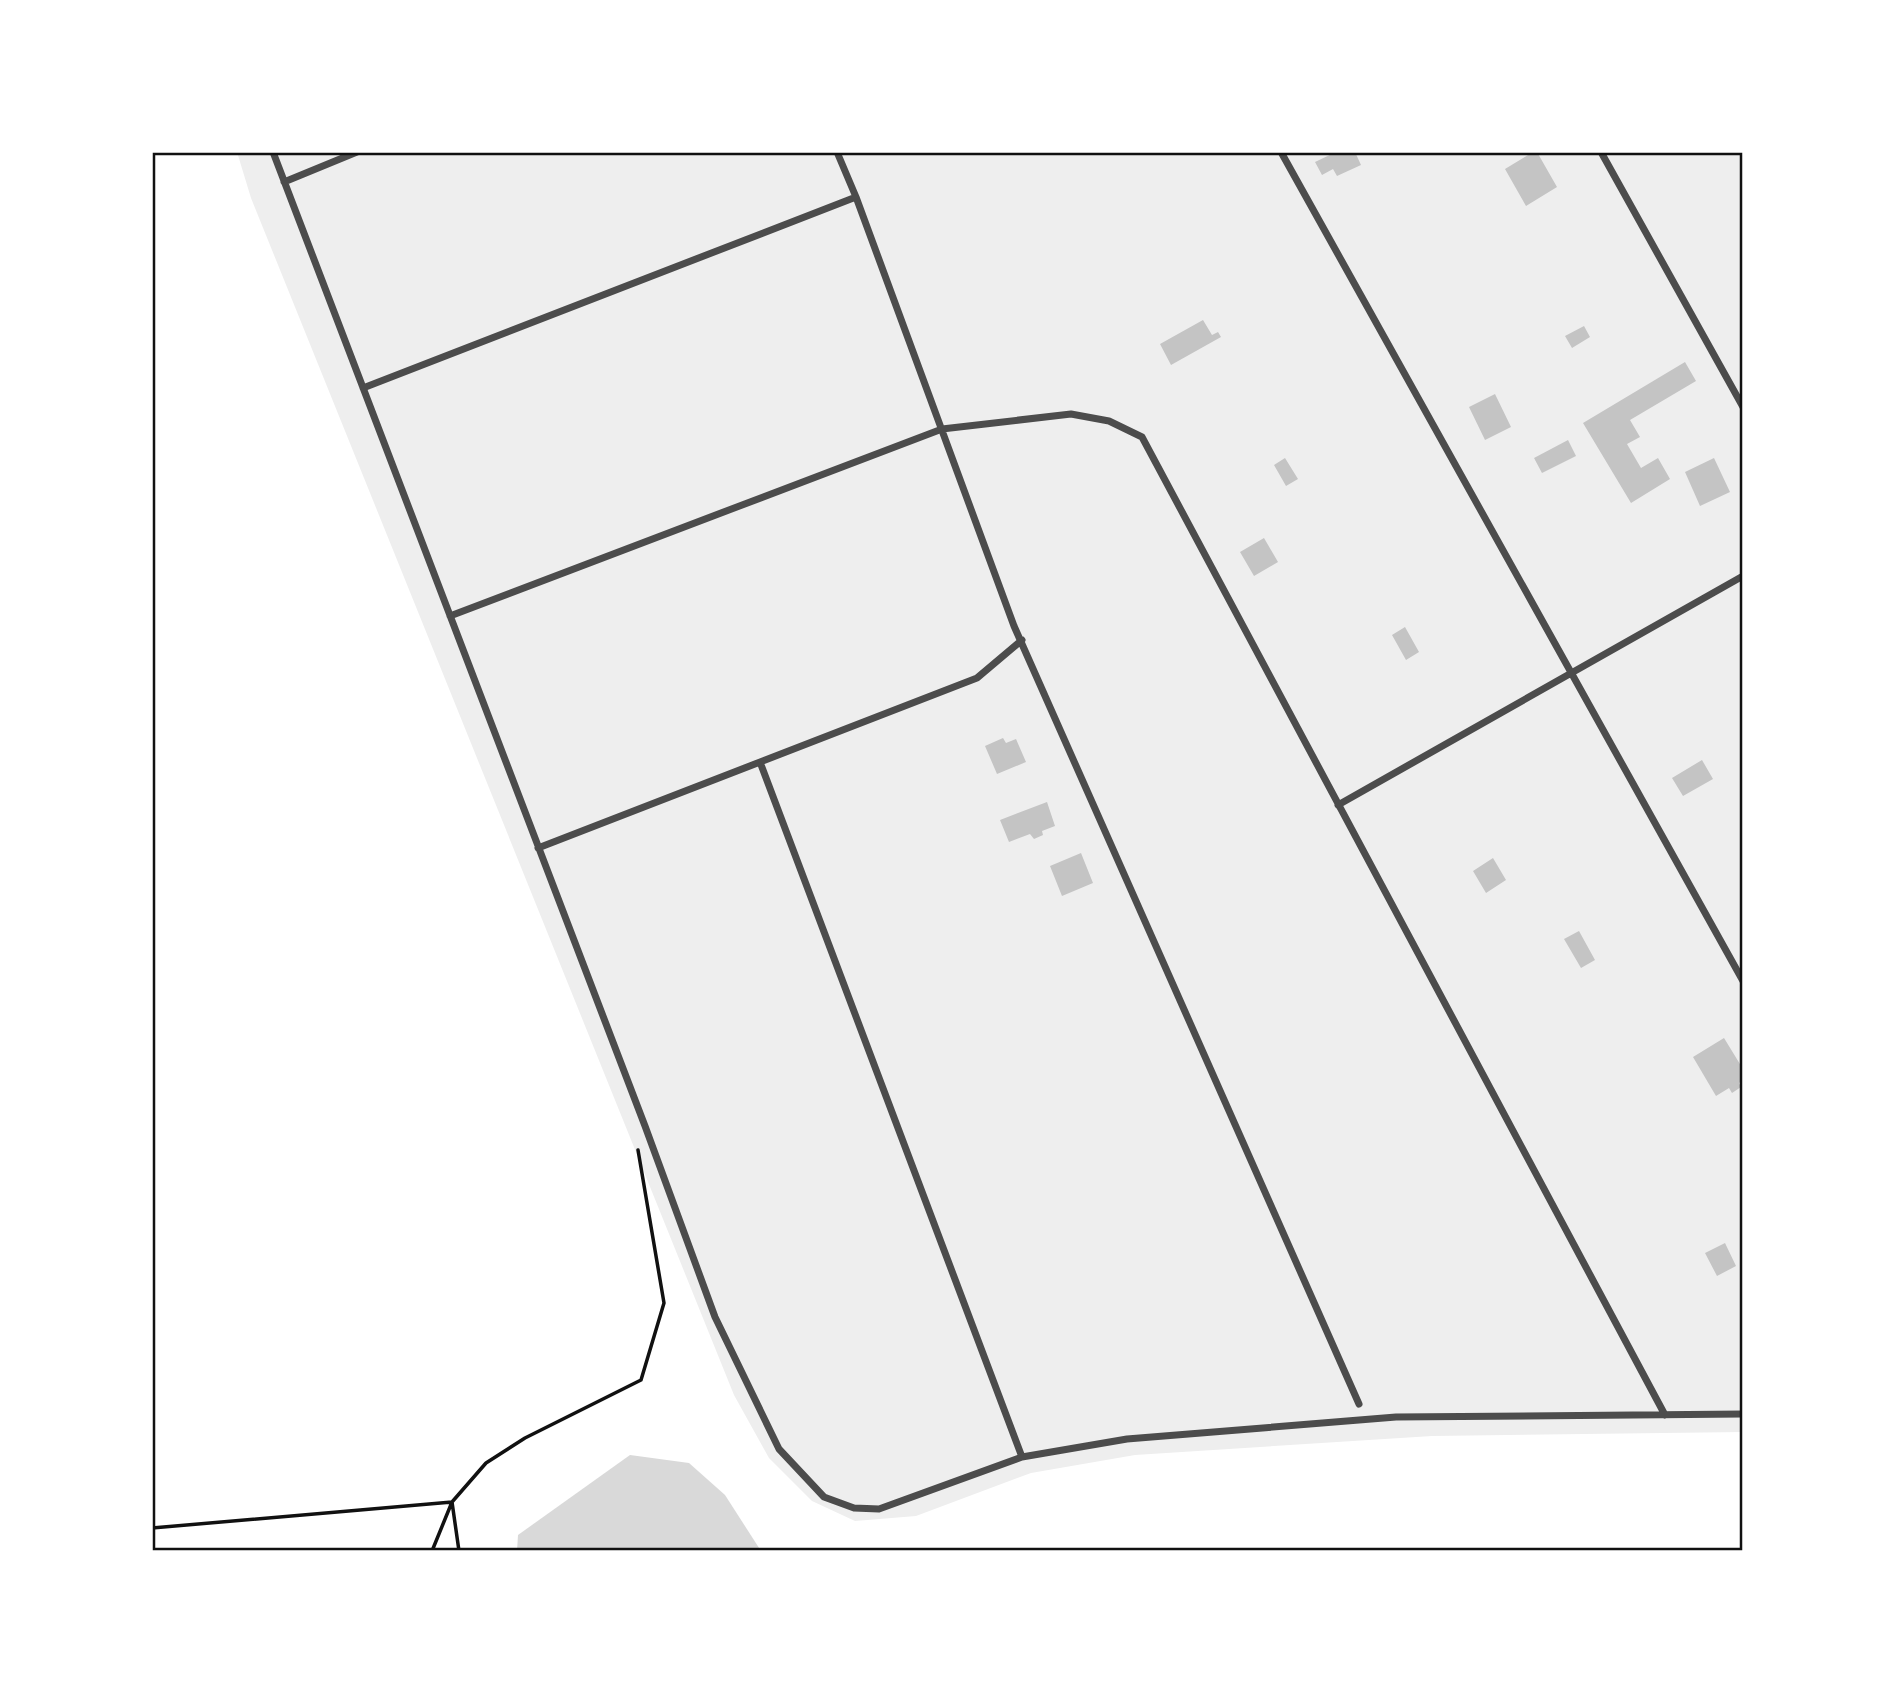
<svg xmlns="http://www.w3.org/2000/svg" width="1895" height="1703" font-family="'IBM Plex Sans',sans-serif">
  <rect width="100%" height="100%" fill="#fff"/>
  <!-- green -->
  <path fill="#eee" d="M237,152H1743V1432L1432,1436L1135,1455L1031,1473L916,1516L855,1521L812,1501L769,1458L734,1395L251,198Z"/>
  <!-- water -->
  <path fill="#d9d9d9" d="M630,1455L689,1463L725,1495L761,1551H517L518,1535Z"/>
  <!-- building -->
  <path fill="#c4c4c4" d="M1336,152H1355L1361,165L1337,176L1333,169L1322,175L1315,162Z
    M1533,152H1537L1557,187L1526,206L1505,169Z
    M1203,320L1212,335L1218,332L1221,337L1171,365L1160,344Z
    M1584,326L1590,337L1572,348L1565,336Z
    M1685,362L1696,381L1630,420L1640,437L1627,444L1641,468L1658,458L1670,479L1631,503L1583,423Z
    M1495,394L1511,427L1485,440L1469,407Z
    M1568,440L1576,456L1542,473L1534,458Z
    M1285,458L1298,479L1286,486L1274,465Z
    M1714,458L1730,492L1700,506L1685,472Z
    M1264,538L1278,562L1254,576L1240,552Z
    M1405,627L1419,652L1406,660L1392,635Z
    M1003,738L1006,743L1016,739L1026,762L997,774L985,746Z
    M1702,760L1713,779L1683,796L1672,778Z
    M1047,802L1055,826L1042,831L1043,835L1034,839L1030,834L1009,842L1000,820Z
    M1081,853L1093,883L1062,896L1050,866Z
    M1493,858L1506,880L1486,893L1473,871Z
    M1579,931L1595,960L1581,968L1564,939Z
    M1724,1038L1743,1069V1080L1739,1083L1741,1087L1732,1093L1729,1088L1716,1096L1693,1057Z
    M1725,1243L1736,1266L1717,1276L1705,1253Z"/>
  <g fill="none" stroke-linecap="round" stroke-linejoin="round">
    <!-- path -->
    <path stroke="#111" stroke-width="3.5" d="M152,1528L452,1502L432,1551
      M459,1551L452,1502L486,1463L525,1438L641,1380L664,1303L638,1150"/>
    <!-- minor -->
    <path stroke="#4c4c4c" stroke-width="7" d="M273,152L645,1126L715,1317L779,1449L824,1497L854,1508L879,1509L1022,1457L1127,1439L1396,1417L1743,1414
      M837,152L856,197L1014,626L1359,1404
      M1281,152L1743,981
      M1601,152L1743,407
      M284,182L357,152
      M363,388L856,197
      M450,616L942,429L1071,414L1109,421L1142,437L1665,1415
      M760,762L1022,1457
      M1338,805L1743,576
      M538,848L977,678L1022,640"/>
  </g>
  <!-- border -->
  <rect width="1895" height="1703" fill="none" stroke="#ffffff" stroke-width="308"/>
  <rect x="154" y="154" width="1587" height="1395" fill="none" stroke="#111" stroke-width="2.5"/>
</svg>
